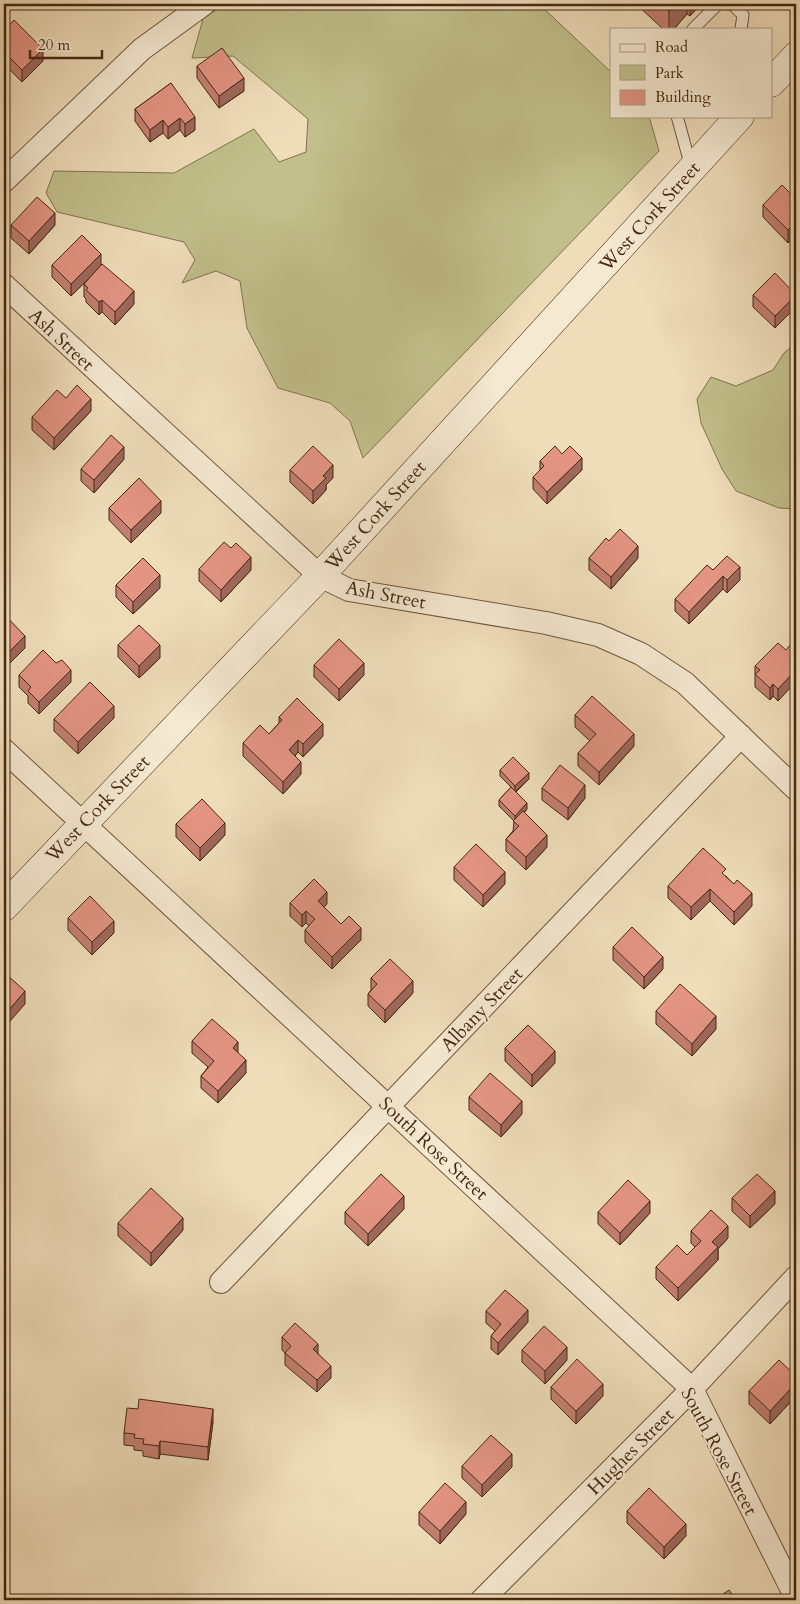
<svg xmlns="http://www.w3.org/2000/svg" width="800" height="1604" font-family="Cardo,serif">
  <rect width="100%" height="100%" fill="#efddba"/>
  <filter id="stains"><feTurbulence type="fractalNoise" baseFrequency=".004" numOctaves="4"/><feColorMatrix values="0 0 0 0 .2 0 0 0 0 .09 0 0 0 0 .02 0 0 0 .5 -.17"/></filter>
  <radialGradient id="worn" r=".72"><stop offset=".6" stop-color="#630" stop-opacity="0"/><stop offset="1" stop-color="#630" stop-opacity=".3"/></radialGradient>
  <!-- green -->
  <path fill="#c1bf8b" stroke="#84744e" d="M224,4H539L611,72V116H649L659,151L363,458L350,421L330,403L278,388L247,328L240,281L216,271L182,283L195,260L184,242L57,212L46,193L54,171L174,173L254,129L279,162L306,152L308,119L233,56L192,58L203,19Z
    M796,343V509L779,508L736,491L722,469L701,423L697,399L711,377L736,386L773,370L784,353Z"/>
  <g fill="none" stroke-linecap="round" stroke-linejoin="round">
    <!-- lane casing -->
    <g stroke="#70553c" stroke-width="13">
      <path id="lane" d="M726,4H732L743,15L741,29
        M693,29L718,4
        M677,116L691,167"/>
    </g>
    <!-- street casing -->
    <g stroke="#70553c" stroke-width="24">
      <path id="street" d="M4,181L142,49L204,4
        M4,285L320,576L349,590L546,623L598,635L641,654L685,683L796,789
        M4,750L692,1389L796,1598
        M221,1282L741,736
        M482,1600L692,1389L796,1277"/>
    </g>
    <!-- secondary casing -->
    <g stroke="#462812" stroke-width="29">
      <path id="secondary" d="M771,83L796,56
        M4,907L320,576L740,116"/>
    </g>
    <!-- lane -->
    <use href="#lane" stroke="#f5e9d2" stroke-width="11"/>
    <!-- street -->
    <use href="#street" stroke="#f5e9d2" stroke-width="22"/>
    <!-- secondary -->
    <use href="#secondary" stroke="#f5e9d2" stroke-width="28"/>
  </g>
  <!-- wall -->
  <path fill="#c37f71" stroke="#462812" d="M98,4H107L103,8Z
    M636,4H701L690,16L687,14L674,29H663Z
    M4,31L43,61L22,82L4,64Z
    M197,66L244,91L219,108L197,78Z
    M171,83L195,130L185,137L180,130L168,139L163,133L150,142L135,121V109Z
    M796,199L788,243L763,217V205Z
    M11,225H55L29,254L11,238Z
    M52,265L101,266L134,304L115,325L102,312L99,315L86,302V299L84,297V284L93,274L71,296L52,277Z
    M796,294V307L775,328L753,307V295Z
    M66,398L91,411L54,450L32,430V417Z
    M124,459L94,493L81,481V469Z
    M540,461L582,470L547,504L533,489V477L540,470Z
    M290,470L333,478L326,485V490L313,504L290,482Z
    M109,508L161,513L131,543L109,520Z
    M609,541L638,558L611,589L589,570V558Z
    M199,569L251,570L221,602L199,581Z
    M713,570L740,580L727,593L723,589L689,624L675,611V599Z
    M116,585L160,588L133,614L116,597Z
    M118,645L160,658L139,678L118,657Z
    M786,650L778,701L773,696L770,700L755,687V666Z
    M56,663L71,682L39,714L28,703V696L19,687V675Z
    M314,665L364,675L339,701L314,677Z
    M575,715L634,746L599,785L578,766V753L590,741L575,727Z
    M279,717L323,736L303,757L298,752L295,756L301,774L283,794L243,756V743L269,734L279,723Z
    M114,718L78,754L54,731V719Z
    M500,770L529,779L516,792L527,809L524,813L547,847L526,870L506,851V839L513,831L514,821L499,806V800L511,787L500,776Z
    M542,788L585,798L568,820L542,800Z
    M176,824L225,835L200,861L176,837Z
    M454,867L505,884L483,907L454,880Z
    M726,876L752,906L734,925L710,901L691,920L668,898V886Z
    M290,903L327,904L324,907L341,924L361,940L332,969L305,942V930L309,926L306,923L302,927L290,916Z
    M68,918L114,933L92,955L68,930Z
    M613,947L663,969L644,989L613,960Z
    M371,978L413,993L385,1023L368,1006V994L371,990Z
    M656,1011L716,1029L692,1056L656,1024Z
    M192,1041L238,1053L246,1073L218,1103L201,1088V1076L208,1067L192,1053Z
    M505,1048L555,1063L532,1087L505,1061Z
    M469,1097L522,1114L501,1137L469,1110Z
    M732,1198L775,1204L750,1228L732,1211Z
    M404,1209L368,1246L345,1224V1212Z
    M598,1212L650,1213L620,1245L598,1224Z
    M118,1223L183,1230L151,1266L118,1236Z
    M691,1231L728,1238L718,1249V1260L678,1301L656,1279V1267L687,1255L695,1247L691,1243Z
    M486,1311L528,1322L498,1355L491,1349V1336L495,1331L486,1323Z
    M282,1337L318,1353L331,1378L317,1392L285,1365V1353L282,1350Z
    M522,1350L567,1360L545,1384L522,1362Z
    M796,1376V1396L770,1424L749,1404V1391Z
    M551,1387L603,1396L576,1424L551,1399Z
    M213,1422L208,1460L160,1454L159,1459L143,1456V1451L134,1450V1446L124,1445V1433Z
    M462,1466L512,1467L482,1497L462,1478Z
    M627,1511L686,1536L664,1559L627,1523Z
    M419,1512L466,1514L440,1544L419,1525Z"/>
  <!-- shaded-wall -->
  <path fill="#9f685c" stroke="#462812" d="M103,4H107L103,8Z
    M676,4H687V14L674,29H669V11Z
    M690,4H701L690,16Z
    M43,49V61L22,82V70Z
    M244,78V91L219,108V96Z
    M195,117V130L185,137V124Z
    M180,118V130L168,139V127Z
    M163,120V133L150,142V130Z
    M55,213V225L29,254V241Z
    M796,222V234L788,243V230Z
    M101,254V267L71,296V284Z
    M134,291V304L115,325V312Z
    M796,295V307L775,328V316Z
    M102,300V312L99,315V302Z
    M91,399V411L54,450V438Z
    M124,447V459L94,493V480Z
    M582,458V470L547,504V492Z
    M333,465V478L326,485V490L313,504V491L323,476Z
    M161,501V513L131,543V530Z
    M638,546V558L611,589V577Z
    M251,557V570L221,602V590Z
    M740,567V580L727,593V580Z
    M160,575V588L133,614V602Z
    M723,576V589L689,624V612Z
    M25,636V648L4,669V657Z
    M160,645V658L139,678V666Z
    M364,663V675L339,701V689Z
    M71,670V682L39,714V702Z
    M796,670V682L778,701V689Z
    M773,684V696L770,700V688Z
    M114,706V718L78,754V742Z
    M323,724V736L303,757V744Z
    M634,734V746L599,785V772Z
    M298,740V752L289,762V750Z
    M301,762V774L283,794V782Z
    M529,773V779L515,792V786Z
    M585,785V798L568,820V808Z
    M527,803V809L515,822V816Z
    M225,823V835L200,861V848Z
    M547,835V847L526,870V857Z
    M505,872V884L483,907V895Z
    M710,889V901L691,920V907Z
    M327,892V904L318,913V901Z
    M752,893V906L734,925V912Z
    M306,911V923L302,927V915Z
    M114,921V933L92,955V942Z
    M361,928V940L332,969V957Z
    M663,957V969L644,989V977Z
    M413,981V993L385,1023V1010Z
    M25,991V1004L4,1028V1016Z
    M716,1016V1029L692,1056V1044Z
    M238,1042V1055L233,1048Z
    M555,1051V1063L532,1087V1075Z
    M246,1060V1073L218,1103V1091Z
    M522,1101V1114L501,1137V1125Z
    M775,1191V1204L750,1228V1216Z
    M404,1196V1209L368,1246V1234Z
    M650,1201V1213L620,1245V1233Z
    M183,1218V1230L151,1266V1253Z
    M728,1226V1238L718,1249V1260L678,1301V1288L712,1242Z
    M528,1310V1322L498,1355V1343Z
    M318,1344V1356L313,1349Z
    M567,1347V1360L545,1384V1371Z
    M331,1366V1378L317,1392V1380Z
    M796,1383V1396L770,1424V1411Z
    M603,1384V1396L576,1424V1411Z
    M213,1409V1422L208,1460V1447Z
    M160,1441V1454L159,1459V1446Z
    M512,1454V1467L482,1497V1485Z
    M466,1502V1514L440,1544V1531Z
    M686,1524V1536L664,1559V1547Z"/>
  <!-- building -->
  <path fill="#e39483" stroke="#462812" d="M661,4H676L669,11Z
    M14,20L43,49L22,70L4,52V31Z
    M222,48L244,78L219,96L197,66Z
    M171,83L195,117L185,124L180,118L168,127L163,120L150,130L135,109Z
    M782,185L796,199V222L788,230L763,205Z
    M37,197L55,213L29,241L11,225Z
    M82,235L101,254L71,284L52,265Z
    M102,264L134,291L115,312L102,300L99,302L86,290L88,288L84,284Z
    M775,273L796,295L775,316L753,295Z
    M77,385L91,399L54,438L32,417L57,390L66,398Z
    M111,435L124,447L94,480L81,469Z
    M313,446L333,465L323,476L326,478L313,491L290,470Z
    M555,446L562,454L570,446L582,458L547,492L533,477L544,466L540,461Z
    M139,478L161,501L131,530L109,508Z
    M620,529L638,546L611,577L589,558L606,538L609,541Z
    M224,542L231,548L236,543L251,557L221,590L199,569Z
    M727,556L740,567L727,580L723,576L689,612L675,599L707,565L713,570Z
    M143,558L160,575L133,602L116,585Z
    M4,614L25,636L4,657Z
    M139,625L160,645L139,666L118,645Z
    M339,639L364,663L339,689L314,665Z
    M778,643L786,650L791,644L796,649V655L795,656L796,657V670L778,689L773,684L770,688L755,674L760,670L755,666Z
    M43,650L56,663L62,660L71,670L39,702L28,691L31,687L19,675Z
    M90,682L114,706L78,742L54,719Z
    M592,696L634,734L599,772L578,753L596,734L575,715Z
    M297,698L323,724L303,744L298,740L289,750L301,762L283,782L243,743L260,725L269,734L282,720L279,717Z
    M513,757L529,773L515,786L500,770Z
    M560,765L585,785L568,808L542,788Z
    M511,787L527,803L515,816L499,800Z
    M202,799L225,823L200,848L176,824Z
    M523,811L547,835L526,857L506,839L519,826L513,821Z
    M476,844L505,872L483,895L454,867Z
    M703,848L726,869L722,873L734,884L737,880L752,893L734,912L710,889L691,907L668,886Z
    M314,879L327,892L318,901L341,924L349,916L361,928L332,957L305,930L315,919L306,911L302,915L290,903Z
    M90,896L114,921L92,942L68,918Z
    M632,927L663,957L644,977L613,947Z
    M390,959L413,981L385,1010L368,994L377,984L371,978Z
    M7,975L25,991L4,1016V978Z
    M680,984L716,1016L692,1044L656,1011Z
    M212,1019L238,1042L233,1048L246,1060L218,1091L201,1076L214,1061L192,1041Z
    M528,1025L555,1051L532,1075L505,1048Z
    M490,1073L522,1101L501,1125L469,1097Z
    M381,1174L404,1196L368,1234L345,1212Z
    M757,1174L775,1191L750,1216L732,1198Z
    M628,1180L650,1201L620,1233L598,1212Z
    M151,1188L183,1218L151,1253L118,1223Z
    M711,1210L728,1226L712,1242L718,1247L678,1288L656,1267L677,1245L687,1255L701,1241L691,1231Z
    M505,1290L528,1310L498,1343L491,1336L501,1324L486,1311Z
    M295,1323L318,1344L313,1349L331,1366L317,1380L285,1353L291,1346L282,1337Z
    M544,1326L567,1347L545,1371L522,1350Z
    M577,1359L603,1384L576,1411L551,1387Z
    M779,1360L796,1376V1383L770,1411L749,1391Z
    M139,1399L213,1409L208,1447L160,1441L159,1446L143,1444L144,1439L134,1438L135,1434L124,1433L127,1408L138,1409Z
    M491,1435L512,1454L482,1485L462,1466Z
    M445,1483L466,1502L440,1531L419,1512Z
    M649,1488L686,1524L664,1547L627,1511Z
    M729,1590L736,1600H715Z"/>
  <g text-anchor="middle" stroke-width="4" stroke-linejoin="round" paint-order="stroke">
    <!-- street labels -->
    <g font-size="19" fill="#462812" stroke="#f5e9d2">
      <text transform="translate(649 216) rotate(-48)" y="7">West Cork Street</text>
      <text transform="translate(62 339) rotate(43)" y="7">Ash Street</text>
      <text transform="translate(375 515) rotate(-48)" y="7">West Cork Street</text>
      <text transform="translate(386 594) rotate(11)" y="7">Ash Street</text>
      <text transform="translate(97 808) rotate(-46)" y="7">West Cork Street</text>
      <text transform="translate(481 1009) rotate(-46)" y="7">Albany Street</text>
      <text transform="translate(434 1148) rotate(43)" y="7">South Rose Street</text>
      <text transform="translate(630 1451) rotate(-45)" y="7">Hughes Street</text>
      <text transform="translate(720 1451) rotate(62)" y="7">South Rose Street</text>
    </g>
  </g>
  <!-- margin -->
  <rect width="800" height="1604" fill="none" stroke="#efddba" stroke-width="20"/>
  <rect x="5" y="5" width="790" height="1594" fill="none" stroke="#462812" stroke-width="2.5"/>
  <rect x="10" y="10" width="780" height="1584" fill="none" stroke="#462812"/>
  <!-- legend -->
  <rect x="610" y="28" width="162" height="90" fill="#f5e9d2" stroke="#af9c85"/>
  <rect x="620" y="44" width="25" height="8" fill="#f5e9d2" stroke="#af9c85"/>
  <text x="655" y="52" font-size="15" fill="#462812">Road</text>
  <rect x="620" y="65" width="25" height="15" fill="#c1bf8b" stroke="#af9c85"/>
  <text x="655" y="78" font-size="15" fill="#462812">Park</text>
  <rect x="620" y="90" width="25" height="15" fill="#e39483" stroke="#af9c85"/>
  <text x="655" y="102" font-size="15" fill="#462812">Building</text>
  <!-- scale -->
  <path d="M30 50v8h72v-8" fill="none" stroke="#462812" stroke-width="2.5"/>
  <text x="38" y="50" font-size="15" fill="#462812" stroke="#f5e9d2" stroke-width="4" paint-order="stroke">20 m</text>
  <rect width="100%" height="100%" filter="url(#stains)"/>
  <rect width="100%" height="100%" fill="url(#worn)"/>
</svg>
